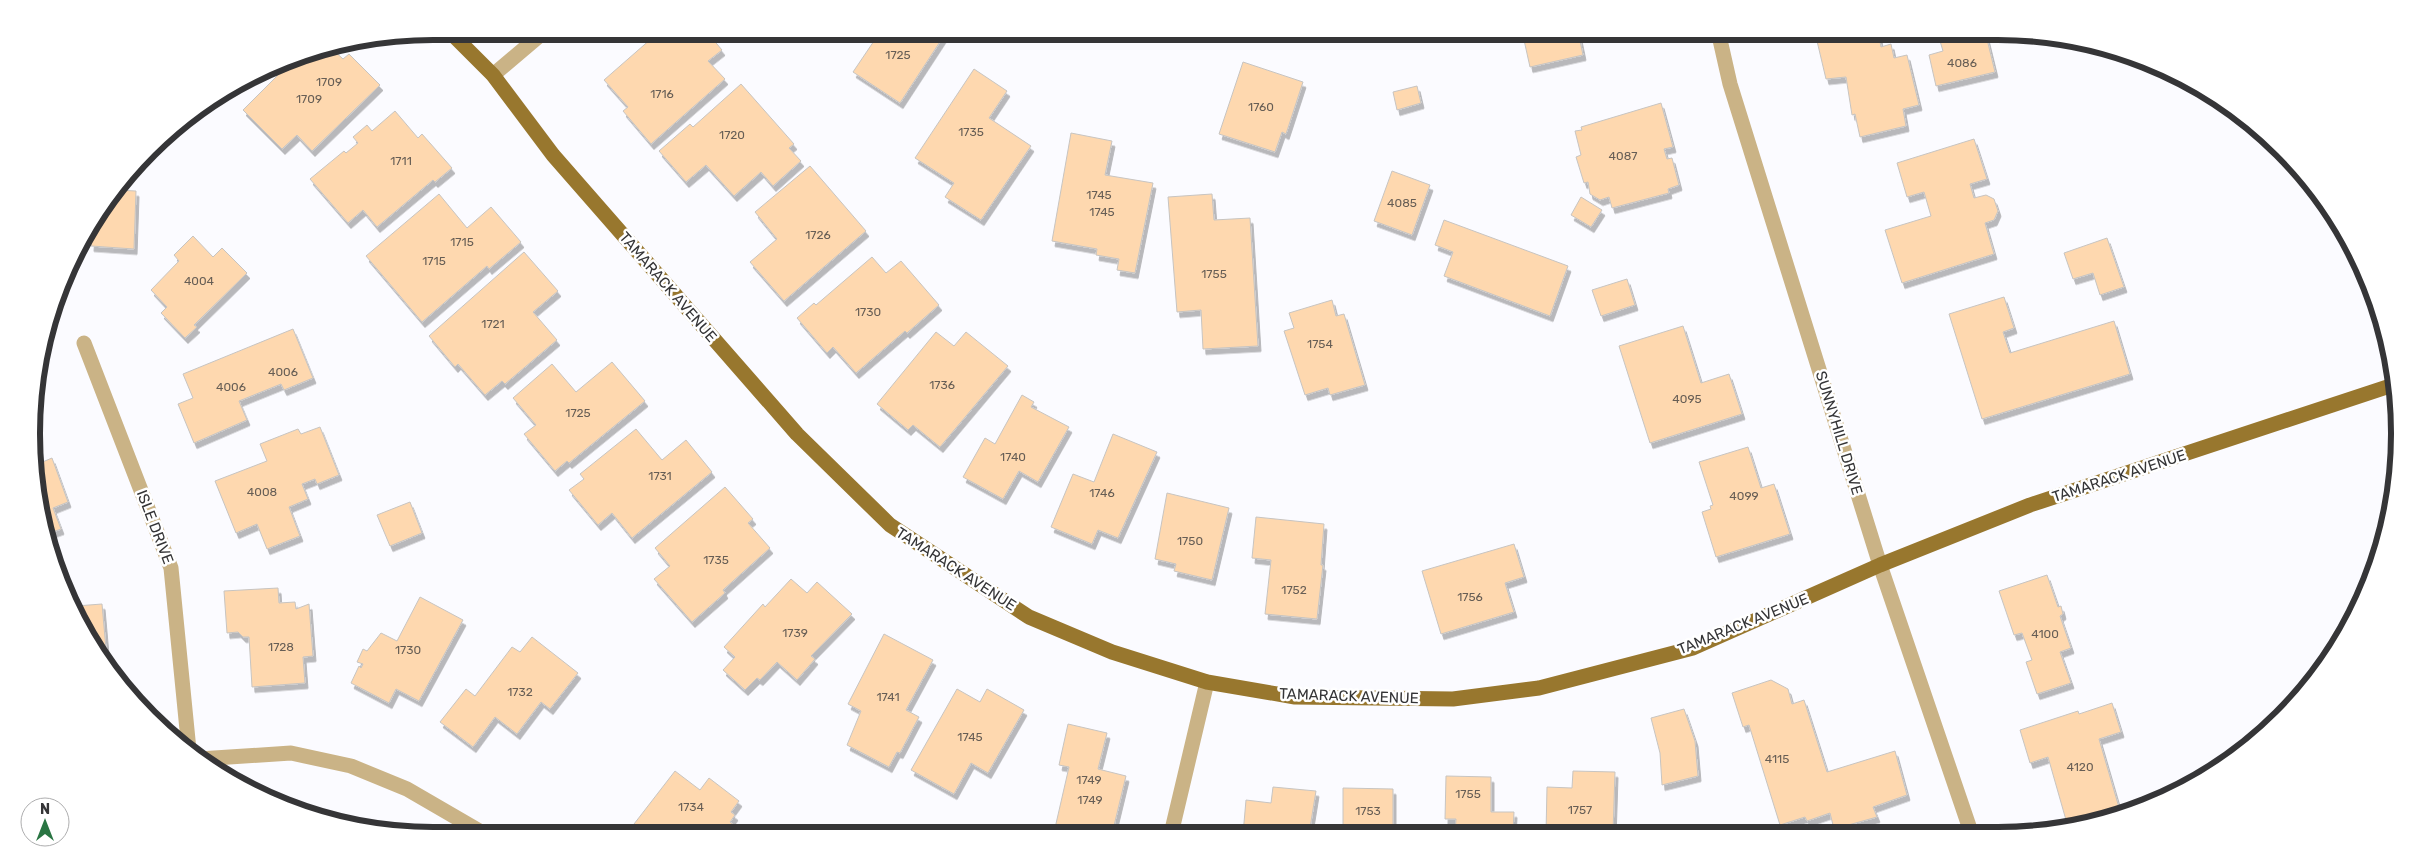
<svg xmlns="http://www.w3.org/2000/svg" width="2431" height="867" font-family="Rubik,sans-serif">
  <defs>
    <filter id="shadow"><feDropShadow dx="3" dy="5.5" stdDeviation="0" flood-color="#0004"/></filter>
  </defs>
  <rect width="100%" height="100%" fill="#fbfbff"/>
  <!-- building -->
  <path fill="#fed8af" stroke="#c7c4c1" filter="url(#shadow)" d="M660,31H706L722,50L708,61L725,79L651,144L623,111L628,107L604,80Z
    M865,31H947L900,103L853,72L876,38Z
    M1522,31H1578L1583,55L1530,67Z
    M1825,31H1878L1881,47L1891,44L1894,58L1907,55L1919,105L1903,109L1906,126L1860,137L1855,114L1852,115L1846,77L1826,79L1817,41L1826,38Z
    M1951,31H1985L1995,72L1936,86L1929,55L1943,51L1940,41H1943L1941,34Z
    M330,47L343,59L349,54L380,85L312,151L297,135L282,149L243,110L296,57Z
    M1243,62L1303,82L1286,134L1282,132L1275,152L1219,134Z
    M974,69L1007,91L989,118L1031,146L981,220L945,197L954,183L915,158Z
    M741,84L794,144L789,148L801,161L773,186L761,172L734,196L706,165L686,182L659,151L690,124L693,127Z
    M1417,86L1421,103L1397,110L1393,92Z
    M1661,103L1673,147L1664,149L1667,159L1672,158L1679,185L1668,189L1669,193L1612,208L1609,197L1600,200L1590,194L1588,182L1584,183L1576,157L1581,155L1575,131L1582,130L1581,127Z
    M395,111L418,138L422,134L452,168L435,182L433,180L377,227L363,210L348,223L310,179L344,151L346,153L358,143L353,137L367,125L372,131Z
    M1071,133L1112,141L1105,175L1153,183L1135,273L1117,270L1119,259L1096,255L1097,249L1052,241Z
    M1974,139L1987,179L1970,184L1974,198L1986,195L1994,199L1998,211L1994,220L1985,223L1994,254L1902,283L1885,230L1931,216L1924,192L1907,197L1897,163Z
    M810,166L866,231L784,301L750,262L777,239L755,212Z
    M1392,171L1430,185L1412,235L1374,221Z
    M118,185L117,190L136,191L134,249L91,246L92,230H89Z
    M439,194L467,228L491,207L521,242L489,269L487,266L422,322L366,256Z
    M1212,194L1214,220L1250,218L1258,346L1203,349L1201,310L1177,312L1168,197Z
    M1581,197L1602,210L1591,227L1571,215Z
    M1444,220L1568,266L1550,316L1444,276L1453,252L1435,245Z
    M193,236L213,257L222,248L247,273L194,325L197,327L185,338L161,313L167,307L151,290L179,261L174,255Z
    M2107,238L2124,287L2100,295L2093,273L2073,279L2064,253Z
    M524,252L558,291L533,312L557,340L505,384L502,381L485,395L458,364L455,367L429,336Z
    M872,257L886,273L901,261L939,305L907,333L905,331L856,373L833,347L827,353L797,318L814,303L816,305Z
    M1627,279L1635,305L1601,316L1592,290Z
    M2004,297L2014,328L2003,332L2010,353L2114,321L2130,374L1982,419L1949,314Z
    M1332,300L1336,316L1344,314L1365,385L1330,395L1328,388L1305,395L1284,331L1294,328L1289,313Z
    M1683,326L1701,383L1729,374L1742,414L1650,443L1619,346Z
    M293,329L313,378L284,390L281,384L239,401L247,420L194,443L178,404L193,398L183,374Z
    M936,332L954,346L966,332L1008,366L940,447L913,425L908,430L877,404Z
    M612,362L645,401L569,463L567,461L555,471L524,434L536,425L513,398L552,364L576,392Z
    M1022,395L1034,402L1031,407L1069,427L1038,482L1019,471L1003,499L963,477L985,438L995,444Z
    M320,427L339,475L317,484L315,479L302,484L308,499L289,507L300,536L267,549L257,524L236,533L215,481L267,461L260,444L298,429L301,434Z
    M636,429L662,460L686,440L712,472L632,538L612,513L598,525L569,490L584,479L580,474Z
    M1113,434L1157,452L1118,538L1098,530L1092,544L1051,527L1073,474L1094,482Z
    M1748,447L1761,488L1774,484L1790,534L1716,557L1702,512L1711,509L1710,506L1713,505L1699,462Z
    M52,458L68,502L53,508L61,529L44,535L33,466Z
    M725,487L753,519L748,523L770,548L723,590L725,593L692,622L654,579L670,566L655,548Z
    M1167,493L1229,508L1212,580L1174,571L1176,564L1155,559Z
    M410,502L422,533L390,546L377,515Z
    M1256,517L1324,524L1321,565H1323L1317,619L1265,614L1271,560L1252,558Z
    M1514,544L1524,577L1505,583L1514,612L1441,634L1422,571Z
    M2047,575L2058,607L2061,606L2063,614L2060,616L2071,648L2060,652L2071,683L2037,694L2026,662L2032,660L2022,633L2014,635L1999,591Z
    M791,579L807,593L817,582L852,614L811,656L815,659L797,680L777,662L760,680L757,678L745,690L723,670L735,657L724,647L763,604L765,607Z
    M278,588L279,603L295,602L296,609L309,604L313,656L303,657L305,683L252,687L249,637H243L238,632L227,633L224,591Z
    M420,597L463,620L419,701L396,689L389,703L351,683L359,666L361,668L363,664L357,662L363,649L367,651L381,633L397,641Z
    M102,604L106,649L96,650L76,606Z
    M884,634L933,660L906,710L919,717L900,753L897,752L889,767L847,745L861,711L848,704Z
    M532,637L578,673L550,709L541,702L517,734L495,717L473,747L440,722L466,689L475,696L512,647L520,652Z
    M1771,680L1788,689L1792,704L1804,700L1827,772L1895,751L1907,795L1873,807L1877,817L1834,829L1830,813L1807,821L1805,817L1780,825L1749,725L1743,727L1732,693Z
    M957,689L980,702L987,689L1024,710L988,773L971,763L954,794L911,770Z
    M2112,703L2121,732L2099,739L2120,811L2068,827L2048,757L2030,763L2020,730L2078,711L2079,714Z
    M1684,709L1695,741L1698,776L1662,785L1660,753L1651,718Z
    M1068,724L1107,733L1098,769L1126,776L1112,834H1063L1065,826L1061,825L1060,829L1055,828L1069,767L1059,765Z
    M675,771L700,790L709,778L739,801L731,812L735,815L730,822L744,833L743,835H650L634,824Z
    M1573,771L1615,772L1613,833H1546L1547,787L1572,788Z
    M1446,776L1491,777V812H1514L1513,833L1455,834L1456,819H1445Z
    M1273,787L1316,791L1309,834H1243L1246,800L1271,803Z
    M1343,788L1393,789V834H1343Z"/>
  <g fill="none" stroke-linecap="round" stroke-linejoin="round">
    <!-- minor -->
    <path stroke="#cab386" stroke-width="15" d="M1718,31L1730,84L1880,565L1971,832
      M493,75L545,31
      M84,343L171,568L189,750
      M199,759L291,753L351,766L407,789L488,836
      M1171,834L1207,682"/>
    <!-- major -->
    <path stroke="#98772e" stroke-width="15" d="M449,31L493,75L553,155L797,434L890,525L1029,617L1112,652L1207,682L1295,697L1453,699L1539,688L1693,648L1880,565L2030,505L2396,384"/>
  </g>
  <g text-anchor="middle" stroke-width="5" stroke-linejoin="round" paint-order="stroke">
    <!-- number labels -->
    <g font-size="12" fill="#675e55">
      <text x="898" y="59">1725</text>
      <text x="1962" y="67">4086</text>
      <text x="329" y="86">1709</text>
      <text x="662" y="98">1716</text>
      <text x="309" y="103">1709</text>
      <text x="1261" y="111">1760</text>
      <text x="971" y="136">1735</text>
      <text x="732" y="139">1720</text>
      <text x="1623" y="160">4087</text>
      <text x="401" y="165">1711</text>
      <text x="1099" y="199">1745</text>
      <text x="1402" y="207">4085</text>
      <text x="1102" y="216">1745</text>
      <text x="818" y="239">1726</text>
      <text x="462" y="246">1715</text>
      <text x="434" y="265">1715</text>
      <text x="1214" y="278">1755</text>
      <text x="199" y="285">4004</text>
      <text x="868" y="316">1730</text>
      <text x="493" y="328">1721</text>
      <text x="1320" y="348">1754</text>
      <text x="283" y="376">4006</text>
      <text x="942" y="389">1736</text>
      <text x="231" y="391">4006</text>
      <text x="1687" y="403">4095</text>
      <text x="578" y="417">1725</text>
      <text x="1013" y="461">1740</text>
      <text x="660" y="480">1731</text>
      <text x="262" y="496">4008</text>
      <text x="1102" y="497">1746</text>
      <text x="1744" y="500">4099</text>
      <text x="1190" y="545">1750</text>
      <text x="716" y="564">1735</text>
      <text x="1294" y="594">1752</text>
      <text x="1470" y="601">1756</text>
      <text x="795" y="637">1739</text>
      <text x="2045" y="638">4100</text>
      <text x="281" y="651">1728</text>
      <text x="408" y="654">1730</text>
      <text x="520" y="696">1732</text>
      <text x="888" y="701">1741</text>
      <text x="970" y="741">1745</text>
      <text x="1777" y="763">4115</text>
      <text x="2080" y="771">4120</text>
      <text x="1089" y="784">1749</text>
      <text x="1468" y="798">1755</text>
      <text x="1090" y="804">1749</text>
      <text x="691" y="811">1734</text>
      <text x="1580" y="814">1757</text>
      <text x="1368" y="815">1753</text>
    </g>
    <!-- street labels -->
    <g font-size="15" fill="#353537" stroke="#fff">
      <text transform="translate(668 287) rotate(49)" y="5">TAMARACK AVENUE</text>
      <text transform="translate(1839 433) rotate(73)" y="5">SUNNYHILL DRIVE</text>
      <text transform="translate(2119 476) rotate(-18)" y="5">TAMARACK AVENUE</text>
      <text transform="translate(155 527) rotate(69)" y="5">ISLE DRIVE</text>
      <text transform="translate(956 569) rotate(33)" y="5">TAMARACK AVENUE</text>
      <text transform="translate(1743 624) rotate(-22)" y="5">TAMARACK AVENUE</text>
      <text transform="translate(1349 696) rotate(2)" y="5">TAMARACK AVENUE</text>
    </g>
  </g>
  <!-- crop -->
  <path d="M0 0H2431V867H0ZM433 40H1998A393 393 0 0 1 2391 433V434A393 393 0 0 1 1998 827H433A393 393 0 0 1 40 434V433A393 393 0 0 1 433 40Z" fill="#fff" fill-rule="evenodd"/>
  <path fill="none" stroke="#353537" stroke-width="6" d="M433 40H1998A393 393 0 0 1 2391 433V434A393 393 0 0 1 1998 827H433A393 393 0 0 1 40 434V433A393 393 0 0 1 433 40Z"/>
  <!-- north arrow -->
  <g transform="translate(45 822)"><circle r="24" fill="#ffffff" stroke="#aeaeaf"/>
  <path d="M0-4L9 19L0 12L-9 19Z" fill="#2a7543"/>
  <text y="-8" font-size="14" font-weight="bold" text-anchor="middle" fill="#353537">N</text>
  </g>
</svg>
